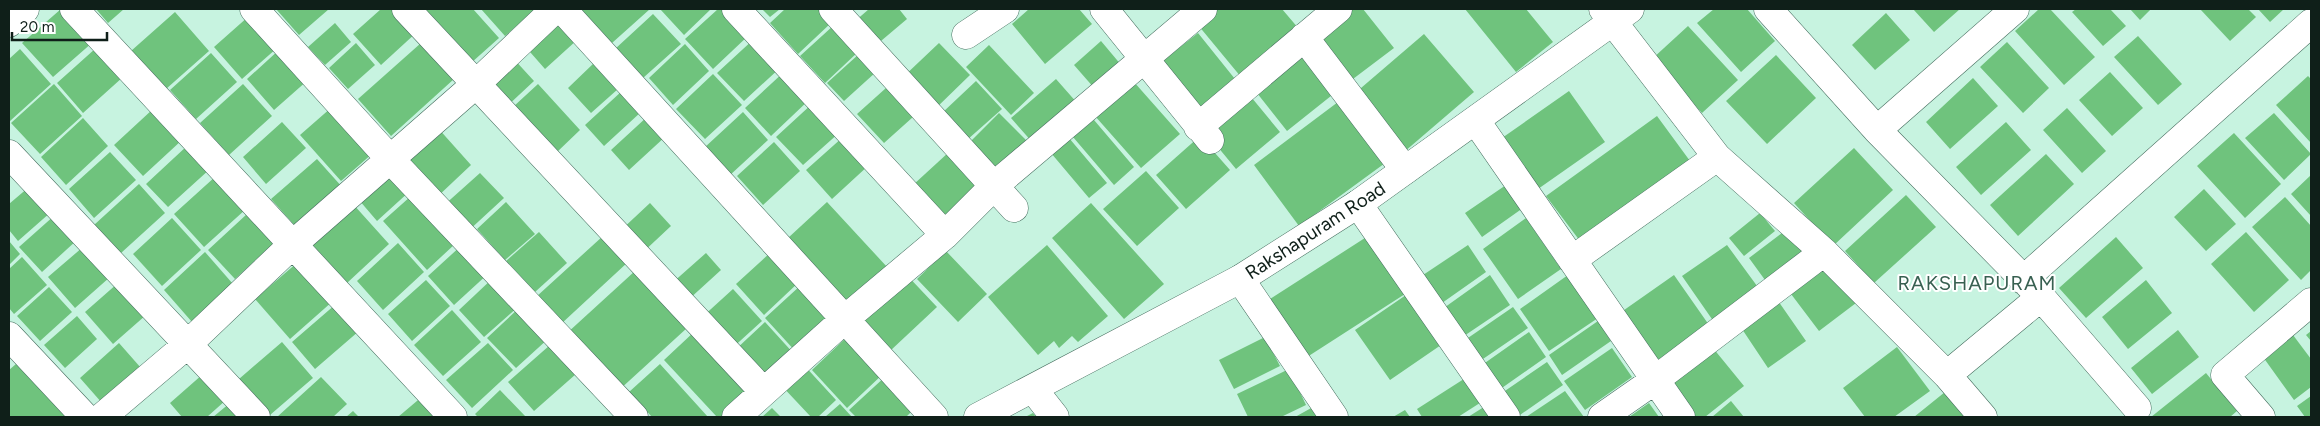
<svg xmlns="http://www.w3.org/2000/svg" width="2320" height="426" font-family="Figtree,sans-serif">
  <rect width="100%" height="100%" fill="#c7f3e0"/>
  <!-- building -->
  <path fill="#6fc37d" d="M61,9H64L93,42L53,77L22,43Z
    M96,9H124L108,23Z
    M276,9H329L299,35Z
    M381,9H396L417,32L381,65L353,34Z
    M422,9H473L499,38L471,63Z
    M481,9H536L505,36Z
    M580,9H650L612,43Z
    M660,9H711L684,35Z
    M718,9H725L749,35L713,69L685,39Z
    M762,9H780L770,17Z
    M785,9H818L831,23L798,54L770,23Z
    M869,9H899L907,19L875,46L854,22Z
    M1029,9H1079L1092,24L1045,64L1012,24Z
    M1217,9H1282L1299,29L1241,77L1198,25Z
    M1347,9H1363L1394,48L1345,85L1309,38Z
    M1465,9H1526L1553,42L1516,72Z
    M1714,9H1747L1775,41L1741,72L1697,23Z
    M1913,9H1960L1934,32Z
    M2039,9H2050L2095,57L2064,85L2015,31Z
    M2076,9H2110L2126,26L2103,46L2072,12Z
    M2130,9H2151L2140,20Z
    M2200,9H2248L2256,17L2230,41Z
    M2258,9H2284L2270,22Z
    M175,12L209,51L166,89L131,51Z
    M1886,13L1910,40L1875,70L1852,45Z
    M653,14L681,44L643,78L615,49Z
    M554,15L577,40L545,69L523,44Z
    M249,16L277,48L242,79L214,47Z
    M335,23L351,42L325,65L308,47Z
    M834,25L858,52L825,83L800,56Z
    M1688,26L1738,80L1702,113L1652,59Z
    M1198,33L1239,84L1198,118L1156,66Z
    M1424,34L1474,92L1404,152L1354,94Z
    M2138,36L2182,84L2158,105L2114,57Z
    M755,38L781,67L744,101L717,73Z
    M1101,41L1122,66L1095,89L1074,65Z
    M2007,42L2049,88L2023,113L1980,67Z
    M356,43L375,65L348,89L329,68Z
    M421,43L454,79L391,136L358,99Z
    M939,43L970,75L932,112L901,79Z
    M685,44L709,71L673,105L649,78Z
    M989,45L1034,93L1011,115L966,67Z
    M1307,45L1341,88L1287,131L1253,88Z
    M96,48L123,77L83,113L57,83Z
    M20,49L51,84L10,121L9,59Z
    M280,49L308,80L274,110L247,79Z
    M211,53L237,82L196,119L170,90Z
    M859,54L876,72L844,101L827,83Z
    M1776,55L1816,98L1767,144L1726,101Z
    M512,57L534,81L505,108L483,84Z
    M594,63L618,89L591,113L568,88Z
    M785,71L810,99L771,136L745,108Z
    M2110,72L2143,108L2112,136L2079,100Z
    M713,74L742,105L705,139L676,109Z
    M2308,76L2311,79V143L2276,105Z
    M1973,78L1998,106L1950,149L1926,122Z
    M1056,79L1078,104L1033,143L1011,118Z
    M976,81L1002,109L967,140L942,113Z
    M1134,82L1180,134L1141,168L1095,116Z
    M54,84L82,116L40,154L11,123Z
    M243,84L272,116L229,155L200,123Z
    M538,84L580,130L556,153L513,107Z
    M886,88L913,117L884,143L857,114Z
    M622,91L641,112L604,146L585,125Z
    M1569,91L1605,142L1538,189L1502,138Z
    M1247,92L1280,132L1236,169L1203,129Z
    M1346,96L1392,158L1299,226L1254,165Z
    M813,103L840,132L803,165L776,137Z
    M332,107L373,153L341,181L300,135Z
    M2067,108L2106,151L2082,173L2043,130Z
    M153,109L182,140L143,176L114,145Z
    M743,112L768,140L729,176L704,148Z
    M999,113L1030,144L1000,173L970,142Z
    M2274,113L2311,154L2284,180L2245,138Z
    M648,116L666,136L629,170L611,150Z
    M1657,116L1690,161L1580,241L1546,196Z
    M83,118L108,146L66,185L41,157Z
    M1094,120L1134,167L1114,185L1073,137Z
    M282,122L306,148L266,184L243,157Z
    M2006,122L2031,150L1981,195L1956,167Z
    M437,127L471,165L436,198L401,160Z
    M2234,133L2281,184L2245,218L2197,166Z
    M1200,136L1230,170L1186,209L1156,175Z
    M843,137L869,165L832,199L806,170Z
    M1069,138L1107,183L1089,198L1051,153Z
    M774,142L800,171L763,205L737,176Z
    M188,145L210,169L168,207L146,184Z
    M1854,148L1893,190L1833,246L1794,203Z
    M110,152L136,180L94,218L69,189Z
    M949,152L980,185L944,218L913,185Z
    M2046,154L2074,184L2018,236L1990,205Z
    M317,159L343,188L297,228L271,199Z
    M391,171L410,191L377,221L359,200Z
    M1146,171L1179,208L1137,246L1103,209Z
    M480,173L504,198L466,233L442,207Z
    M2311,175V216L2291,194Z
    M216,176L246,209L204,247L174,214Z
    M139,184L165,213L121,253L94,225Z
    M1506,185L1523,208L1482,237L1465,213Z
    M29,187L51,212L18,241L9,230V204Z
    M2204,189L2236,224L2206,251L2174,217Z
    M1906,195L1936,227L1874,283L1845,251Z
    M411,196L455,244L427,270L383,221Z
    M2285,197L2311,226V270L2301,280L2252,227Z
    M506,202L535,234L505,260L477,229Z
    M827,202L888,268L849,304L788,238Z
    M650,203L671,226L640,255L619,232Z
    M1091,203L1164,284L1124,319L1052,238Z
    M353,204L389,244L347,283L311,243Z
    M1760,213L1775,231L1744,256L1729,238Z
    M247,214L274,243L235,279L208,250Z
    M55,215L77,240L42,272L19,247Z
    M172,218L201,250L162,286L133,254Z
    M1526,218L1561,269L1518,299L1483,249Z
    M1786,230L1802,251L1765,280L1749,258Z
    M539,232L567,263L535,292L506,261Z
    M2246,232L2289,280L2254,312L2211,264Z
    M603,236L628,262L561,324L536,297Z
    M1368,236L1405,294L1304,359L1267,301Z
    M2116,237L2143,268L2086,318L2059,288Z
    M9,241L20,254L9,265Z
    M398,243L424,272L383,310L357,281Z
    M463,244L490,272L454,305L428,276Z
    M1047,245L1108,316L1078,342L1072,336L1059,348L1054,341L1038,355L988,297Z
    M1468,245L1486,272L1442,303L1423,275Z
    M1727,245L1760,290L1714,322L1682,276Z
    M83,247L110,277L75,308L48,277Z
    M946,251L987,294L958,322L917,279Z
    M205,252L233,284L192,322L164,290Z
    M771,252L799,282L764,315L736,284Z
    M706,253L721,270L687,301L671,284Z
    M22,257L47,285L14,314L9,308V269Z
    M298,262L333,301L290,339L255,299Z
    M1825,262L1856,303L1819,331L1788,290Z
    M635,271L687,328L618,391L566,334Z
    M903,271L937,307L890,351L856,315Z
    M1490,275L1510,305L1461,338L1441,310Z
    M1568,275L1598,318L1549,351L1520,309Z
    M1674,275L1709,325L1652,364L1617,315Z
    M493,278L519,306L484,337L459,310Z
    M426,280L450,306L412,341L388,314Z
    M2146,280L2172,313L2128,349L2102,317Z
    M118,283L146,315L113,344L85,312Z
    M801,285L833,320L797,353L765,318Z
    M49,287L72,312L40,341L17,316Z
    M733,289L762,321L729,351L700,319Z
    M1406,295L1441,345L1390,380L1355,330Z
    M1776,298L1806,341L1768,368L1738,323Z
    M336,304L359,331L315,369L292,342Z
    M520,307L549,338L516,368L487,338Z
    M1513,307L1528,328L1480,361L1465,340Z
    M452,310L481,342L443,376L414,345Z
    M77,316L97,339L65,368L44,345Z
    M1598,321L1611,341L1562,375L1549,355Z
    M765,322L795,355L764,383L734,351Z
    M2178,330L2199,357L2152,394L2131,368Z
    M695,331L752,393L726,417H717L664,360Z
    M2311,331V341L2306,335Z
    M1529,332L1546,357L1499,390L1482,365Z
    M849,335L884,373L847,408L812,370Z
    M2293,335L2311,359V387L2294,400L2263,357Z
    M1265,337L1280,366L1234,389L1219,360Z
    M282,342L313,378L270,415L239,379Z
    M119,343L141,368L102,403L80,378Z
    M488,343L513,370L472,408L446,380Z
    M550,345L576,374L534,411L508,382Z
    M1897,347L1930,391L1894,417H1865L1843,388Z
    M1612,348L1632,377L1585,410L1564,381Z
    M1713,348L1744,386L1705,417H1695L1669,384Z
    M23,358L74,417H9V370Z
    M1547,362L1563,385L1517,417L1499,395Z
    M802,363L836,400L818,417H811L780,384Z
    M660,364L708,417H652L629,392Z
    M1289,369L1306,405L1281,417H1248L1237,394Z
    M2206,373L2237,411L2230,417H2151Z
    M203,374L226,400L207,417H182L170,403Z
    M887,375L916,407L906,417H856L849,410Z
    M321,377L347,404L333,417H277Z
    M1467,377L1483,401L1458,417H1422L1417,409Z
    M500,390L526,417H478L475,414Z
    M1565,391L1584,417H1526Z
    M1945,392L1966,417H1914Z
    M424,395L443,417H398Z
    M2311,396V417H2305L2297,406Z
    M1731,401L1744,417H1712Z
    M230,403L242,417H213Z
    M1649,403L1659,417H1629Z
    M840,404L852,417H825Z
    M1487,405L1495,417H1468Z
    M1313,407L1319,417H1295Z
    M772,408L781,417H762Z
    M1405,410L1410,417H1393Z
    M353,411L359,417H346Z
    M1033,413L1036,417H1025Z"/>
  <g fill="none" stroke-linecap="round" stroke-linejoin="round">
    <!-- street casing -->
    <g stroke="#446c5d" stroke-width="29">
      <path id="street" d="M74,9L453,417
        M254,9L391,160L634,417
        M406,9L763,391
        M562,9L934,417
        M736,9L945,235
        M833,9L1014,208
        M1104,9L1210,140
        M1603,9L1717,157L1824,252L1947,375L1983,417
        M1768,9L1877,130L2015,9
        M9,23L25,9
        M966,35L1005,9
        M1304,37L1405,170
        M1476,121L1681,417
        M1198,127L1338,9
        M1877,130L2041,297L2137,408
        M9,154L256,417
        M1358,204L1506,417
        M1572,260L1717,157
        M1240,279L1334,417
        M2023,280L2311,23
        M1947,375L2041,297
        M1033,389L1055,417
        M102,417L188,344L292,245L476,84L555,9
        M736,417L845,319L945,235L995,185L1203,9
        M1602,417L1655,380L1824,252
        M2261,417L2225,375L2311,302"/>
    </g>
    <!-- secondary casing -->
    <g stroke="#446c5d" stroke-width="29">
      <path id="secondary" d="M9,336L85,417
        M978,417L1240,279L1358,204L1630,9"/>
    </g>
    <!-- street -->
    <use href="#street" stroke="#fff" stroke-width="28"/>
    <!-- secondary -->
    <use href="#secondary" stroke="#fff" stroke-width="28"/>
  </g>
  <g text-anchor="middle" stroke-width="4" stroke-linejoin="round" paint-order="stroke">
    <!-- street labels -->
    <g font-size="19" fill="#0f1f19" stroke="#fff">
      <text transform="translate(1315 230) rotate(-33)" y="7">Rakshapuram Road</text>
    </g>
    <!-- neighbourhood labels -->
    <g font-size="20" letter-spacing="1" fill="#386051" stroke="#fff">
      <text x="1977" y="290">RAKSHAPURAM</text>
    </g>
  </g>
  <!-- border -->
  <rect width="2320" height="426" fill="none" stroke="#0f1f19" stroke-width="20"/>
  <!-- scale -->
  <path d="M12 32v8h95v-8" fill="none" stroke="#0f1f19" stroke-width="2.5"/>
  <text x="20" y="32" font-size="15" fill="#0f1f19" stroke="#ffffff" stroke-width="4" paint-order="stroke">20 m</text>
</svg>
